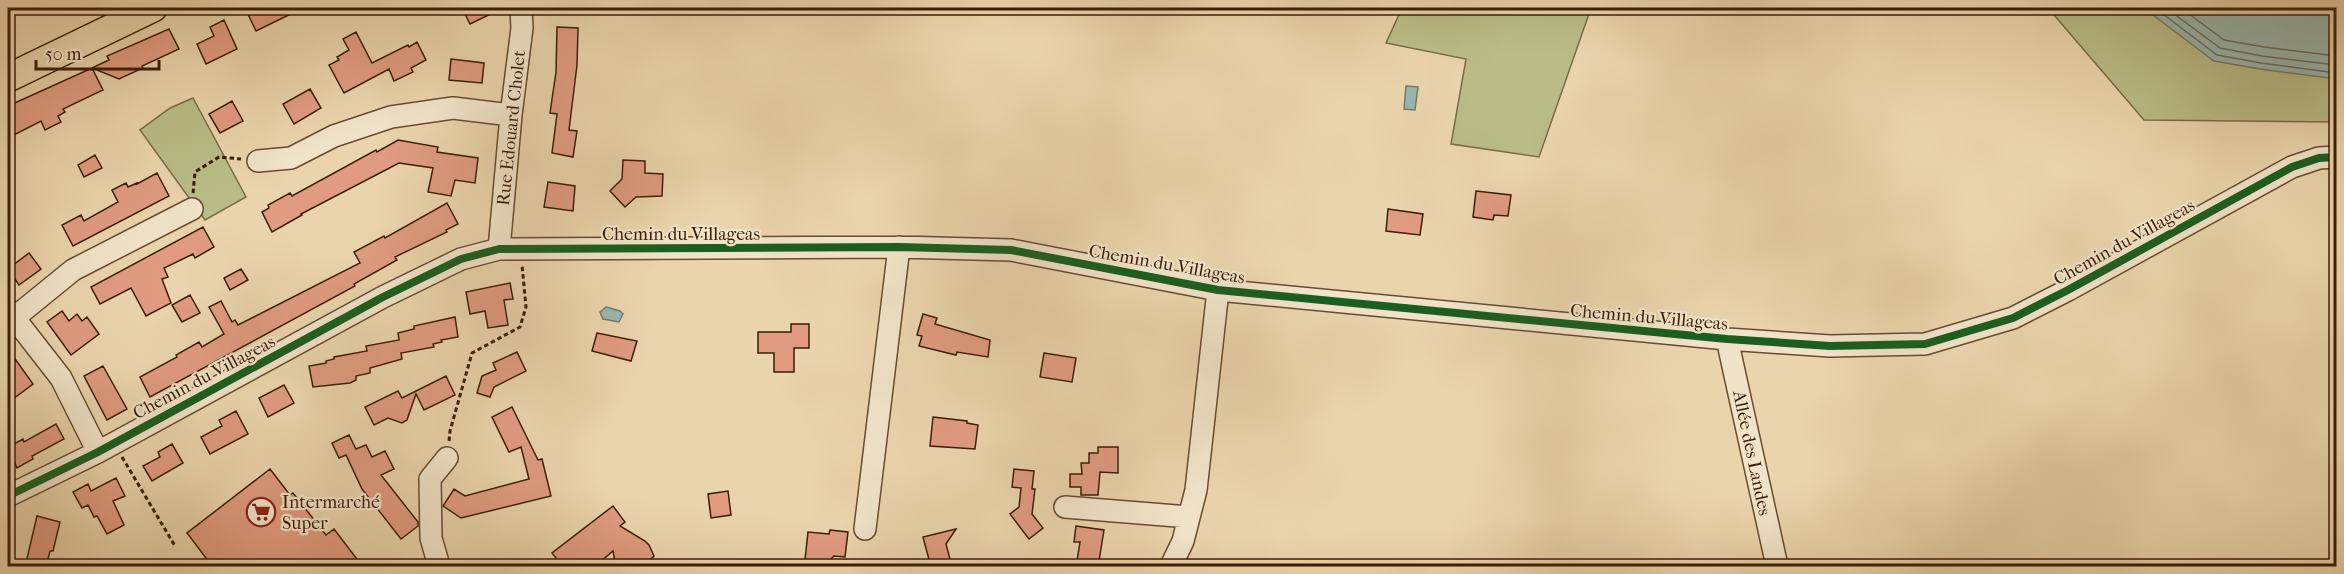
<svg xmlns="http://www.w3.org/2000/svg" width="2344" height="574" font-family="'IM FELL French Canon',serif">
  <rect width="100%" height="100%" fill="#ead4ab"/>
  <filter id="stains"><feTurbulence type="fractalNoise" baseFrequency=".00333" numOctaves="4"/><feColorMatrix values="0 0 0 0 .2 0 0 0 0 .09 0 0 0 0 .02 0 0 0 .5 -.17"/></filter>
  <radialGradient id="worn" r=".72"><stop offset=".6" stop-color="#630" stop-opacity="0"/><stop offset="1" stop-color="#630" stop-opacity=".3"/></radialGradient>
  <!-- green -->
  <path fill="#b9bc87" stroke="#7a6c46" stroke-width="1.5" d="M1402,8H1591L1539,157L1451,144L1466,59L1386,43Z
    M2048,8H2336V122L2144,120Z
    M193,98L246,197L205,220L140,130L170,108Z"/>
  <!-- water -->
  <path fill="#99b7b0" stroke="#74796c" stroke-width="1.5" d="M2146,8H2336V79L2260,69L2214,61L2153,15Z
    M1406,86L1418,87L1415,110L1404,109Z
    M606,307L620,311L623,314L619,322L603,319L600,312Z"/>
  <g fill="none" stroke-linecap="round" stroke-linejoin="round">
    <!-- shore -->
    <path stroke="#6a6a5b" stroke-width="1.5" d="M2155,8L2217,55L2261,63L2336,73
      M2166,8L2220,48L2262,56L2336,65
      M2181,8L2224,40L2264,47L2336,56"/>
  </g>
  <!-- building -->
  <path fill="#e09b80" stroke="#3c1d06" stroke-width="1.5" d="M245,8H303L256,31Z
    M462,8H503L470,24Z
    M224,20L237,49L206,64L197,44L214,36L210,27Z
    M557,27L578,28L577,65L569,130L577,131L573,157L552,153L557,114L550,113L556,72Z
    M169,29L179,49L142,66L143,68L119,79L92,68L109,60L107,56Z
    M356,32L372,63L408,45L409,47L417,42L426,60L411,68L413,72L394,81L389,69L344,93L329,65L339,60L337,57L349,50L343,39Z
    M451,59L484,63L482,83L449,80Z
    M92,68L103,90L63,109L65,112L58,116L61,122L45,130L41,121L8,138V106Z
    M310,89L321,108L294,124L283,104Z
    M232,101L243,121L220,133L209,114Z
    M398,140L438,147L437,152L478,158L475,183L455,180L451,196L428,192L433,168L399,163L301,214L302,215L272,232L262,212L269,208L268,205L290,193L292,196L376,150L377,152Z
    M95,155L102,168L84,177L78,165Z
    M623,160L645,161V173L663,174L662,196L636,197L625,207L610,191L622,179Z
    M157,173L169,196L73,246L62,225L81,215L84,221L118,202L112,190L126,183L128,187L137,183V184Z
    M548,182L575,186L573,211L544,207Z
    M1476,191L1511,195L1508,216L1494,215L1493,220L1473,217Z
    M447,203L458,224L446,230L447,232L395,257L397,260L354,284L355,286L150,397L140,377L177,357L176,355L199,342L202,347L224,334L209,307L221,301L232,322L235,320L238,325L360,263L354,252L384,236L385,238Z
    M1388,209L1423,214L1420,235L1386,231Z
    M203,227L214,247L195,258L193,254L164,268L168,277L162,279L171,303L146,316L131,288L100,304L91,287Z
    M29,253L41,269L19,285L8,269Z
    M241,269L248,280L230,290L224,278Z
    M510,283L513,299L504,300L508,325L488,328L485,311L470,314L466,292Z
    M190,295L200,313L182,322L172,305Z
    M62,311L69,321L77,314L82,321L87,317L99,334L71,355L47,322Z
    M923,314L937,318L935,324L990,340L988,357L957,352L956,355L919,346L922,336L917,335Z
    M455,317L458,337L441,340L442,342L433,344L434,347L401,353L402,359L370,368V373L356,376V380L350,383L313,387L309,366L326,363V361L334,359V357L367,351L366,346L399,340L398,333L414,329V326Z
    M791,324H809V348H794V372H774V353H758V332H791Z
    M597,333L637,341L631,361L592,351Z
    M8,349L33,384L13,399L8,391Z
    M517,352L526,371L494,387L490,397L477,393L482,376L496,370L493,363Z
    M1044,353L1076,358L1072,382L1040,377Z
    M103,366L127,409L107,420L84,376Z
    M446,376L455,395L424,410L416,394L407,420L402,423L388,418L374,425L365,407L398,391L402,398Z
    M284,385L294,403L268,417L259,398Z
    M512,407L538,460L542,459L551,496L461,518L443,506L454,489L465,496L529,479L521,447L509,452L492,417Z
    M236,411L248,434L210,454L201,437L222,426L219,420Z
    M933,417L967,421V423L978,425L975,449L930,446Z
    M56,424L64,439L32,456L33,459L17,468L8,447L23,439L24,442Z
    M349,435L356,449L366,445L372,457L385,451L394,469L381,475L418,522V526L401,539L362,489L346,455L339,458L332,443Z
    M172,444L183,463L152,481L143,466L160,457L158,452Z
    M1098,447H1118V473L1100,472L1098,495H1081V487H1070V474H1082L1081,463H1089V453H1098Z
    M270,469L290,495L293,493L326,535L334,529L363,567H214L209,562L187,533Z
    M1014,469L1034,471L1032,489H1035L1032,514L1043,528L1029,539L1010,514L1019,507L1021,488L1012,487Z
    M116,478L125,496L113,501L124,525L107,534L97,516L94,517L88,505L82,508L73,492L88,484L91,491Z
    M728,491L731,515L711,518L708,494Z
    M613,506L625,522L620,526L645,541L649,545L654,556L643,567H616L613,551L594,567H563L552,553Z
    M37,516L60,522L53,551H50L46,567H25Z
    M1076,526L1104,530L1098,567H1076L1080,542H1074Z
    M956,529L946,544L952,567H931L923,537Z
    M830,530L848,532L845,557L834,556L827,563L805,560L808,532L829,534Z"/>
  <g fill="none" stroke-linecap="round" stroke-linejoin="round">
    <!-- minor casing -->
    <g stroke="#684b2f" stroke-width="24">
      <path id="minor" d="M258,161L291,158L334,136L391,117L453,108L511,115
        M499,249L511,115L522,28L521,8
        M8,310L61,378L98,452
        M14,318L73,270L192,209
        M1727,339L1777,566
        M8,496L98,452L383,297L461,259L499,249L899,247L1011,250L1218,290L1727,339L1830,346L1925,344L2013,318L2068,290L2292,167L2319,158L2336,157
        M1065,507L1189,517
        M865,529L899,247
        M439,566L431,538L430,479L447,458
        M1171,566L1183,541L1196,490L1218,290"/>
    </g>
    <!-- major casing -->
    <g stroke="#3c1d06" stroke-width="30">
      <path id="major" d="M8,78L153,8"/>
    </g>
    <!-- path -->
    <path stroke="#3c1d06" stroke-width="3" stroke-dasharray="4.5 3" stroke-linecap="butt" d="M193,193L195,172L219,157L241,159
      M449,441L450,431L472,353L520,327L526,307L522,265
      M122,457L175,546"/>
    <!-- minor -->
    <use href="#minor" stroke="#f1e3c8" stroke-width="21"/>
    <!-- major -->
    <use href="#major" stroke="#ead4ab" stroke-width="27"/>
    <!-- cycleway casing -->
    <g stroke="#f1e3c8" stroke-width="11">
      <path id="cycleway" d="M8,496L98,452L383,297L461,259L499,249L899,247L1011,250L1218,290L1727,339L1830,346L1925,344L2013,318L2068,290L2292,167L2319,158L2336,157"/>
    </g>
    <!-- cycleway -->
    <use href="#cycleway" stroke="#1b5e20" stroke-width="8"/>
  </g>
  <!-- icons -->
  <defs>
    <g id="supermarket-ring" transform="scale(1.5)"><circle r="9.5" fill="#f1e3c8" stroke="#8f2418" stroke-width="1.5"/><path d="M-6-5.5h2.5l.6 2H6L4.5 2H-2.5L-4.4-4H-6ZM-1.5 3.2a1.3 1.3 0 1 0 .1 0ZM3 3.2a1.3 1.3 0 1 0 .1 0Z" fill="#8f2418"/></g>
  </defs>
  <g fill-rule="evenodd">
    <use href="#supermarket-ring" x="261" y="512"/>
  </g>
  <g text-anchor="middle" stroke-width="4.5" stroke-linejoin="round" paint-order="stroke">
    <!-- street labels -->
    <g font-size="18" fill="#3c1d06" stroke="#f1e3c8">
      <text transform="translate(511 128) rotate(-84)" y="6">Rue Edouard Cholet</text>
      <text x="681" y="240">Chemin du Villageas</text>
      <text transform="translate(2124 242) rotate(-29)" y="6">Chemin du Villageas</text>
      <text transform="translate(1167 264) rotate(10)" y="6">Chemin du Villageas</text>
      <text transform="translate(1649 317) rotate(5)" y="6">Chemin du Villageas</text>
      <text transform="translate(204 377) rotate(-28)" y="6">Chemin du Villageas</text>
      <text transform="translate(1752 453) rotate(78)" y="6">Allée des Landes</text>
    </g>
    <!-- poi labels -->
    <g font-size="18" fill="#3c1d06" stroke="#f1e3c8" text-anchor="start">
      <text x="282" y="508">Intermarché<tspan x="282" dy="21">Super</tspan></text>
    </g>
  </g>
  <!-- margin -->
  <rect width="2344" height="574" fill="none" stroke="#ead4ab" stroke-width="30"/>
  <rect x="9" y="9" width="2326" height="556" fill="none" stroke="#3c1d06" stroke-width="3"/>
  <rect x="15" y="15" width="2314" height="544" fill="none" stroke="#3c1d06" stroke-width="1.5"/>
  <!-- scale -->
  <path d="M36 60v9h123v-9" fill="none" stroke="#3c1d06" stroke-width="3"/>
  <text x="45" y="60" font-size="18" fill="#3c1d06" stroke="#f1e3c8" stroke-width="4.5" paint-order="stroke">50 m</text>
  <rect width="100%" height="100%" filter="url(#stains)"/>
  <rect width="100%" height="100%" fill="url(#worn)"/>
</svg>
